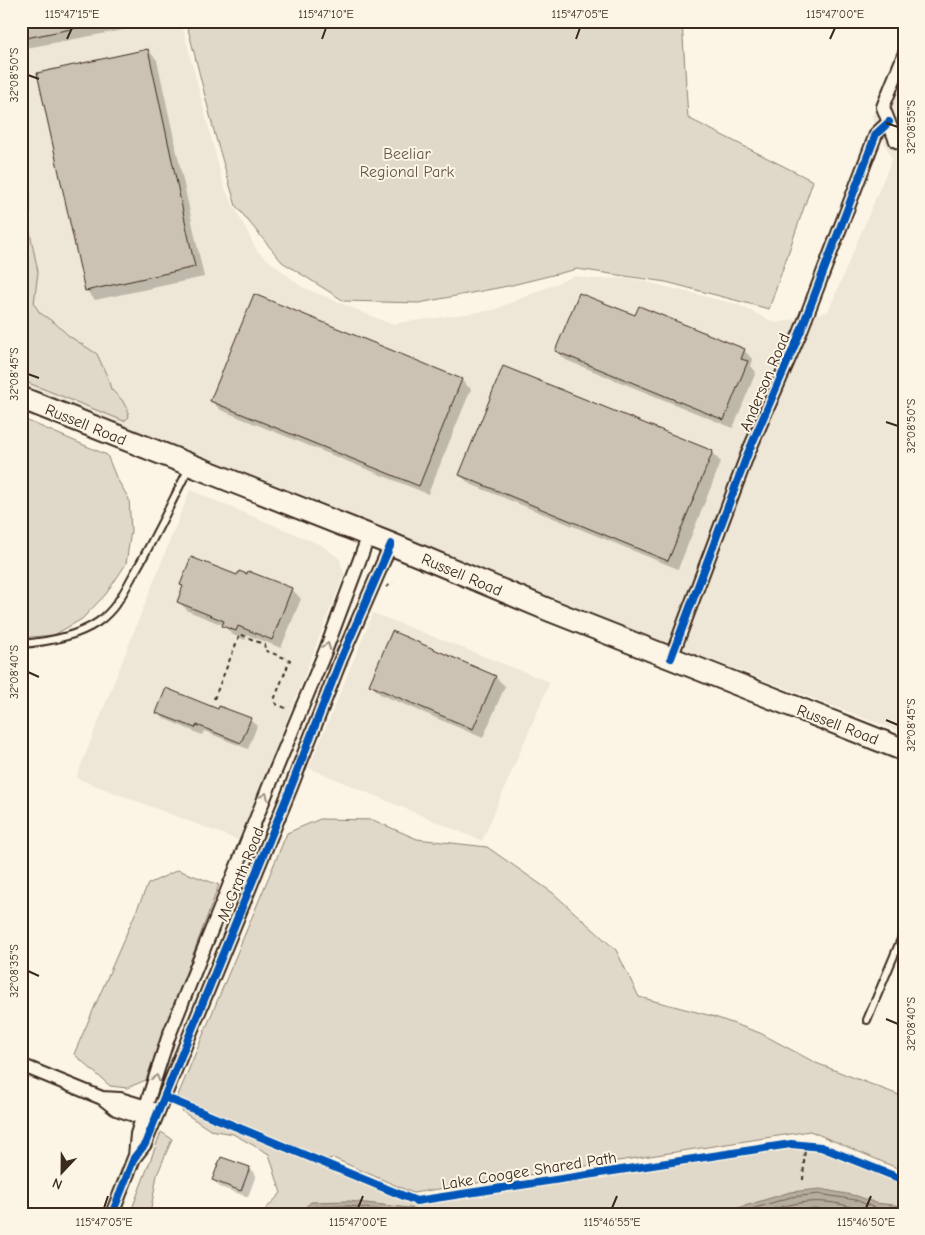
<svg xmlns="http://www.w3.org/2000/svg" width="925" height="1235" font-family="'Comic Neue',sans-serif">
  <rect width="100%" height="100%" fill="#fcf5e5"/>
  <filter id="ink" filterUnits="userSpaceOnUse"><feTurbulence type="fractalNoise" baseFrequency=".02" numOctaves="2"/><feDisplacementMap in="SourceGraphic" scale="10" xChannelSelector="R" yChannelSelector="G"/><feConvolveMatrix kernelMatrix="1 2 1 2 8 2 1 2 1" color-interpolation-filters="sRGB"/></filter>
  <g filter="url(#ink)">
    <!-- built -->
    <path fill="#eee6d6" d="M21,21H181L224,187L257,251L302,287L391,324L494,310L574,276L594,279L630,278L736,304L776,323L828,312L892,159L872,116L904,35V733L628,628L21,384Z
      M190,490L321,545L339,558L344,574L265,776L238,840L76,778Z
      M373,613L550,682L482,841L309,768Z"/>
    <!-- green -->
    <path fill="#e0d8c8" stroke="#8e8173" d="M186,21H682L688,118L813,181L769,309L666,282L577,269L508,286L419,303L344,301L282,262L236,206L215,135Z
      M21,145L30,193V214L21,233Z
      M28,223L38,272L34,304L40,313L55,323L69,336L97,354L107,376L111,389L122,400L127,409L129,417L124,421L21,380V237Z
      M21,418L107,455L116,477L129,499L131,531L126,564L106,594L82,619L54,635L21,638Z
      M320,819L373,820L417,839L487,847L553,893L616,950L639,997L712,1016L760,1033L816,1063L904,1097V1171L810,1131L413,1193L333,1158L312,1163L413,1203L791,1146L819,1149L904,1184V1214H261L281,1193L269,1154L233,1134L210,1130L183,1112L176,1100L287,833Z
      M178,870L219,885L146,1080L127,1088L110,1086L74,1054L148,884Z
      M161,1132L172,1139L157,1175L150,1214H130Z"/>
    <!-- water -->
    <path fill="#b7ad9e" stroke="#85796b" d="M820,1189L857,1196L876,1203L902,1206L904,1208V1214H719L790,1192Z
      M349,1201L417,1209L424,1214H298L311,1202Z"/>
    <!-- shadow -->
    <path fill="#0003" d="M21,21H155V24L21,49Z
      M148,50L157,60L204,277L95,300L86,290Z
      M636,317L744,350L753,360L751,366L756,372L733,428L566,360L557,351Z
      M461,380L471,389L428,494L221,410L211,401Z
      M712,453L721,462L678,569L470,484L460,475Z
      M249,572L292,589L301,599L281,648L248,635L245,640L233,635L223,625L188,611L178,601L238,577L248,576Z
      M495,677L505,686L483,738L380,694L371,685Z
      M219,711L250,720L257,726L248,749L204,731L202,735L165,719L158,712Z
      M249,1168L256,1175L248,1197L220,1187L213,1180Z"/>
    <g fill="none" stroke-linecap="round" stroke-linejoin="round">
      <!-- shore -->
      <path stroke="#6d5e51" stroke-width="1" d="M306,1214L314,1207L349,1206L412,1214
        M736,1214L791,1197L819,1194L856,1200L875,1208L904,1212
        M757,1214C804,1199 826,1196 872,1214
        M783,1214C808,1206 827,1209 852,1214"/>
    </g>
    <!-- building -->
    <path fill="#ccc2b3" stroke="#3b2a1e" d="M21,21H86V26L21,39Z
      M148,49L195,267L85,291L37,73Z
      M579,293L635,315L639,306L745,349L741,359L748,361L724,420L555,351Z
      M254,294L462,379L419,486L210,401Z
      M503,366L713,451L668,561L459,475Z
      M191,557L237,575L239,571L247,574L248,571L292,588L272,640L238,626L236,631L222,626L224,621L177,602L183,586L180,585Z
      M392,631L496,676L473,729L369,685Z
      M166,688L218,709L219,706L251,718L241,743L197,725L195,728L156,713Z
      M221,1157L250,1167L241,1191L212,1180Z"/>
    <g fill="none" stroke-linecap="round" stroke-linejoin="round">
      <!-- service casing -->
      <g stroke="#3b2a1e" stroke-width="10">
        <path id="service" d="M21,644C47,642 76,637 98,622C114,611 123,594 132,577C153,542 170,505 189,468
          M867,1020L904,932"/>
      </g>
      <!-- minor casing -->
      <g stroke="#3b2a1e" stroke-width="16">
        <path id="minor" d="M904,55L883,107L896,141L904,144
          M671,658L748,453L800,333L876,134L889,122
          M21,1065L102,1098L116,1109L151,1121
          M102,1098L120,1099L153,1109
          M135,1156L137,1134L168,1038L272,779L325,652L369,535
          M112,1214L134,1158L145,1144L291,787L341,659L391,544"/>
      </g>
      <!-- primary casing -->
      <g stroke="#3b2a1e" stroke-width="25">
        <path id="primary" d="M21,398L391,544L549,610L904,750"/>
      </g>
      <!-- path -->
      <path stroke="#3b2a1e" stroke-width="2" stroke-dasharray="4 4" stroke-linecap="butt" d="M386,587L393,583
        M214,699L240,634L265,645L264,650L290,660L274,700L276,704L288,709
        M803,1180L805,1145"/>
      <!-- service -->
      <use href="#service" stroke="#fcf5e5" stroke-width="6"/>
      <!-- minor -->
      <use href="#minor" stroke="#fcf5e5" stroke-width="12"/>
      <!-- primary -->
      <use href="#primary" stroke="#fcf5e5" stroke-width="21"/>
      <!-- cycleway casing -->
      <g stroke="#fcf5e5" stroke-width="11">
        <path id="cycleway" d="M671,658L748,453L800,333L876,134L889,122
          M169,1099L416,1201L791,1144L821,1147L904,1180
          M112,1214L134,1158L145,1144L291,787L341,659L391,544"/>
      </g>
      <!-- cycleway -->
      <use href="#cycleway" stroke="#0057b8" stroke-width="8"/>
    </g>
    <!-- one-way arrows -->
    <defs><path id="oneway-chevron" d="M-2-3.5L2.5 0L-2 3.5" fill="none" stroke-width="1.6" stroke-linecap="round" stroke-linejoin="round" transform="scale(1.25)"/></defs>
    <g stroke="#9c9082">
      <use href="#oneway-chevron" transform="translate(327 646) rotate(-69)"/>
      <use href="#oneway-chevron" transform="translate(265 796) rotate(-68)"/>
      <use href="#oneway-chevron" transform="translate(156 1078) rotate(-73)"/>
    </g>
  </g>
  <!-- ticks -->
  <path fill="none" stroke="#3b2a1e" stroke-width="2" d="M67,39L72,28M322,39L326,28M576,39L580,28M830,39L835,28M28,75L39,79M886,123L898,127M28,374L39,378M886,422L898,426M28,672L39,677M886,720L898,725M28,971L39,976M886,1019L898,1024M104,1208L108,1196M358,1208L363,1196M612,1208L617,1196M866,1208L871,1196"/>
  <g text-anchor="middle" stroke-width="4" stroke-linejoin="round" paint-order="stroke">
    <!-- park labels -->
    <g font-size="16" fill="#645648" stroke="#fcf5e5">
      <text x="407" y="159">Beeliar<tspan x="407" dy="18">Regional Park</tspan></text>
    </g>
    <!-- street labels -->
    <g font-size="16" fill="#3b2a1e" stroke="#fcf5e5">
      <text transform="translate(764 382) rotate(-67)" y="6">Anderson Road</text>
      <text transform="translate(86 424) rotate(22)" y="6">Russell Road</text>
      <text transform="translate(462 574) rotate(23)" y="6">Russell Road</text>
      <text transform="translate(838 724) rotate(21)" y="6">Russell Road</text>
      <text transform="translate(240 874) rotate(-68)" y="6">McGrath Road</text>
      <text transform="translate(529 1170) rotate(-9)" y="6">Lake Coogee Shared Path</text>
    </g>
  </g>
  <!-- margin -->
  <rect width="925" height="1235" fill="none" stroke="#fcf5e5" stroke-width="55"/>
  <!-- north arrow -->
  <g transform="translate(62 1172) rotate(202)" stroke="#fcf5e5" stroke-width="4" paint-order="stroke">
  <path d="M0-4L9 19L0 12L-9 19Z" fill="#3b2a1e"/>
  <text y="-8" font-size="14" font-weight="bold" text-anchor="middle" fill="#3b2a1e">N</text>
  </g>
  <rect x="28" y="28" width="870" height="1180" fill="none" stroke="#3b2a1e" stroke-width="2"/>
  <g font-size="12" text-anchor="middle" fill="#3b2a1e">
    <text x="72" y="18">115°47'15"E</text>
    <text x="326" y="18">115°47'10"E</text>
    <text x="580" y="18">115°47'05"E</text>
    <text x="835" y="18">115°47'00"E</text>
    <text transform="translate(14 75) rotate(-90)" y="4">32°08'50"S</text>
    <text transform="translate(911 127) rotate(-90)" y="4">32°08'55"S</text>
    <text transform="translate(14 374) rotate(-90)" y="4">32°08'45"S</text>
    <text transform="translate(911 426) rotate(-90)" y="4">32°08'50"S</text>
    <text transform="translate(14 672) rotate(-90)" y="4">32°08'40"S</text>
    <text transform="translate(911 725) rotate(-90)" y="4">32°08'45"S</text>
    <text transform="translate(14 971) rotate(-90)" y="4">32°08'35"S</text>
    <text transform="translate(911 1024) rotate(-90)" y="4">32°08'40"S</text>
    <text x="104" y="1226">115°47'05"E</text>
    <text x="358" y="1226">115°47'00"E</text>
    <text x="612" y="1226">115°46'55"E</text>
    <text x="866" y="1226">115°46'50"E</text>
  </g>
</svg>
